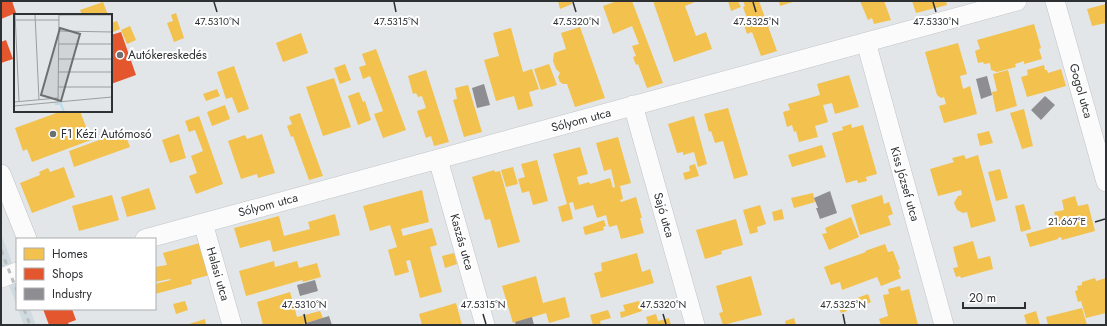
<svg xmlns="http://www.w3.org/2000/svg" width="1107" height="326" font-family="Jost,sans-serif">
  <rect width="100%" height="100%" fill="#e2e6e8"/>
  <!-- built -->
  <path fill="#cfdbe0" d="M1,234L17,276V306L1,265Z
    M18,309H30L36,325H24Z"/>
  <!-- homes -->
  <path fill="#f2c14e" d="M558,1H571L572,4L560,9Z
    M617,1H632L663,83L647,88L638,64L636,65L633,57L636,56L632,46L639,44L632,26L613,34L603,6Z
    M653,1H695V2L685,6L696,36L706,32L712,49L674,62Z
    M728,1H738L741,7L731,11Z
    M743,1H759L777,51L761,56L752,32L747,34L744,25L749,24L743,7L745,6Z
    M779,1H796L780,6Z
    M860,1H884L891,20L874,24L872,18L868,20Z
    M912,1H946L947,5L916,13Z
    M103,2L108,15H82L80,10Z
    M1106,4V23L1092,26L1087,9Z
    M176,13L184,38L174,42L167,23L173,21L171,15Z
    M117,21L120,29L111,33V23Z
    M1034,24L1041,48L1039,49L1042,59L1024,64V61L1015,64L1016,67L997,72L991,70L990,63L984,64L983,62L978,63L975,51L980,49L977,40Z
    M130,26L136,40L127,44L121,30Z
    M580,27L605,98L575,107L567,84H563L560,82L558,77L560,73L556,69L553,61L554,53L566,49L561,33Z
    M511,28L523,72L532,69L539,89L529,92L533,106L518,110L514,96L496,101L484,60L499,56L493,33Z
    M301,33L308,53L283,62L276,43Z
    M958,43L967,74L960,76L963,89L970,86L977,114L944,123L939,106L946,104L944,97L941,98L937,95L925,52Z
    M376,49L406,130L383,138L374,114L383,111L370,76L363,79L359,67L366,65L362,54Z
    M345,64L351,80L340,84L334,68Z
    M549,64L557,85L541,90L534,69Z
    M1044,65L1045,70H1047L1048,73L1061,69L1066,86L1027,97L1021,77L1028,75L1027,70Z
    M234,66L249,109L238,113L232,97L226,99L217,72Z
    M426,70L449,142L434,146L431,136L426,138L417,111L426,108L422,96L418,97L416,93L413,94L408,76Z
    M1008,70L1017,106L996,112L992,92L997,91L993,74Z
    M849,75L859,107L835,114L832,103L823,105L828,122L815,126L818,137L799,142L796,131L794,132L792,125L787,127L783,112L790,110L788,104L820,95L817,84Z
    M334,78L351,127L323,136L306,87Z
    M468,85L482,132L464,137L453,100L457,99L455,88Z
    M217,89L220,96L206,101L203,94Z
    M359,92L363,102L365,101L371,120L358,125L348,96Z
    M225,105L230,119L212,126L207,112Z
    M728,108L748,175L734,179L723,141L715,143L711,131L709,132L704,114Z
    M1024,109L1033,146L1022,149L1010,113Z
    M62,111H80L91,140L32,162L27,149L23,151L15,128Z
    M300,113L323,176L309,180L293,136L291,137L287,126L292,124L289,117Z
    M199,116L223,184L196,194L189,176L197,173L191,156L203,151L195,130L189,132L185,121Z
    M694,116L707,164L698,167L694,152L683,155V152L677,153L668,124Z
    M851,124L852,128L863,125L877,174L866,177L867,181L858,183L857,180L846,183L832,133L843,130L842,127Z
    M124,131L130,147L74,167L69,151Z
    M989,131L993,143L980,146L977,134Z
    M179,134L186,158L170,163L162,140Z
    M262,134L275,173L258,178L257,174L241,179L228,141L245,135L247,139Z
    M618,137L631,183L620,186L623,199L620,200L621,202L636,197L642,218H640L644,233L621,239L617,225L609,227L606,215L597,218L593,205L575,210L573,202L569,203L573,219L562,222L558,207L567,204L553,154L580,147L588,174L577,177L579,185L589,182L590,184L610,178L613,188L615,187L611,169L604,171L596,143Z
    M822,145L826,157L792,167L788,155Z
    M964,155L966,159L978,155L996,221L971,228L967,212L963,213L957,210L954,203L958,196L962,195L961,190L938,196L930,169L954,162L952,158Z
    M537,160L548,201L533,205L529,191L522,193L518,179L525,177L521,164Z
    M695,164L699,176L685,180L683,173L690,171L689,166Z
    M64,167L75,197L32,213L20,183L40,175L39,172L48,168L50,172Z
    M513,167L518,184L506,187L501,170Z
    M1000,169L1008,198L996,201L988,172Z
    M494,170L495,172L500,171L520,242L498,248L490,219L485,220L472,177Z
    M149,188L156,209L127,217L121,197Z
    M422,190L429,222L401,229L403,236L432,228L437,245L430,247L442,292L420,298L410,260L406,261L409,272L395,276L388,250L397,247L390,225L370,231L363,206Z
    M813,193L815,202L794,208L791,198Z
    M112,195L119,220L79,231L72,206Z
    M882,195L884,204L889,202L893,214L888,216L891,225L860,235L851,205Z
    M1075,196L1078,206L1088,204L1095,231L1062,240L1061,237L1058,238V239L1030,247L1026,234L1055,226V227L1058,226L1054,212L1064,210L1062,200Z
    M1024,204L1031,229L1021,232L1015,206Z
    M760,205L766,224L757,227L758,232L750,234L743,210Z
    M782,209L784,219L774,221L772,212Z
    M335,214L340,235L273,252L270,240L240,248L234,228L279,216L284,236L310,229L308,222Z
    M851,217L859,237L829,250L822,234L827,233L825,228Z
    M736,219L743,245L721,251L722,254L705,259L696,230Z
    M604,220L606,226L603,227L604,230L585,235L583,227Z
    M973,241L978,259L990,256L993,269L961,278L960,276L956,277L953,268L958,267L953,247Z
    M200,243L209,275L191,280L192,284L155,294V284L171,280L170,279L155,282V267L167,265L163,253Z
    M885,244L888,252L893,251L900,269L898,270L901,278L881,286L877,277L842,290L840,282L831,285L824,267L866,252L865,251Z
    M454,253L457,264L445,268L442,256Z
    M637,253L642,272L650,269L654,283L601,298L594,273L602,271L601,263Z
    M274,261L275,267L297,261L299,268L317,263L321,277L303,282L302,280L246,296L239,271Z
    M536,276L543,303L565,297L570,317L549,323L546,313L513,323L502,286Z
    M751,276L762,315L723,325L719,313L723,312L716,286Z
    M1095,278L1096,281L1106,278V313L1086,318L1081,301L1078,302L1075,291L1078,290L1077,286L1082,285V282Z
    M900,286L901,291L909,289L918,325H881L879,319L888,316L883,295L889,294L888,289Z
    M290,292L297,317L320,311L323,318L299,325H263L257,302Z
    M868,294L871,302L860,307L859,304L846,309L847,311L841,313L838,305Z
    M185,301L188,310L176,314L173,304Z
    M639,301L642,311L621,318L620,312L625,311L623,305Z
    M456,303L462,325H422L419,314Z
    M1082,308L1087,325H1048L1046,317Z
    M608,310L611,318L600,321L601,325H593L590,315Z
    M1036,311L1040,325H1027L1024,315Z
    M656,314L658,321L669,318L671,325H642L648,323L646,317Z
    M794,318L796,325H786L785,321Z
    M205,319L206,325H186Z"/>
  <!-- shops -->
  <path fill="#e4572e" d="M1,1H12L16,13L1,19Z
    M121,32L136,75L111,84V35Z
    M6,40L13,59L1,63V42Z
    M43,309H72L76,320L68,323L69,325H49Z"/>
  <!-- industry -->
  <path fill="#8d8d92" d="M987,76L992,95L981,99L976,79Z
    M484,84L490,105L477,108L472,88Z
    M1045,96L1055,105L1041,120L1031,110Z
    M830,191L837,213L820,219L816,208H818L814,198Z
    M315,280L318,291L300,296L297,285Z
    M329,316L332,325H307L306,323Z
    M532,317L534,325H516L515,322Z"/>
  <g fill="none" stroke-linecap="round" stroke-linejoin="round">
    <!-- street casing -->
    <g stroke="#c1c4c6" stroke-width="20">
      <path id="street" d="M1055,1L1106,182
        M866,42L944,325
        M633,105L695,325
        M438,159L485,325
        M1,174L27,239
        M203,223L232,325
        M145,239L1017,1
        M1,278L17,272"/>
    </g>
    <!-- street -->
    <use href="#street" stroke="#fbfbfc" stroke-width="19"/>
    <!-- rail -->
    <path stroke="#bdbebe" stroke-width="3" stroke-dasharray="5 5" stroke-linecap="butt" d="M1,250L17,291
      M24,309L30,325"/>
  </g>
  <!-- ticks -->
  <path fill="none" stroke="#2e3133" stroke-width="1.5" d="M214,2L217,12M394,2L396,12M573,2L576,12M753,2L756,12M933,2L936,12M1095,222L1105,219M304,314L306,324M483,314L486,324M663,314L666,324M843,314L845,324"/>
  <!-- markers -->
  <g fill="#6d7072" stroke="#fff" stroke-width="1.5">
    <circle cx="120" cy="55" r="4"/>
    <circle cx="53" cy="134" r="4"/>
  </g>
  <g text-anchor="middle" stroke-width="4" stroke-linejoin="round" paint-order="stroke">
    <!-- poi labels -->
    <g font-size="12" fill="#2e3133" stroke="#fff" text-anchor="start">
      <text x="128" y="59">Autókereskedés</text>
      <text x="61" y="138">F1 Kézi Autómosó</text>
    </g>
    <!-- street labels -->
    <g font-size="12" fill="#2e3133" stroke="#fff">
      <text transform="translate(1081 91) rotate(74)" y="4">Gogol utca</text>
      <text transform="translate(581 120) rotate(-15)" y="4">Sólyom utca</text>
      <text transform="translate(905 184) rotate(74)" y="4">Kiss József utca</text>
      <text transform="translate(268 205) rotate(-15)" y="4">Sólyom utca</text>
      <text transform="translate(664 215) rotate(74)" y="4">Sajó utca</text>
      <text transform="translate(462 242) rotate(74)" y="4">Kaszás utca</text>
      <text transform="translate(218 274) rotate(74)" y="4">Halasi utca</text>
    </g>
  </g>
  <!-- overview -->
  <g transform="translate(14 14)">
    <rect width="98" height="98" fill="#e2e6e8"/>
    <path fill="none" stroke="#b7dced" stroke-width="2" d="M41,90H47L50,98"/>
    <path fill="none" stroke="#9a9ea0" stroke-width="1" d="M1,0L5,87M21,0L25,86M45,1H98M1,6H45M45,17L98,18M45,30H98M45,45H98M44,58H98M44,73H98M0,88L44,84M44,88L45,0M0,92L98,83"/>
    <path fill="#6d7072" fill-opacity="0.15" stroke="#6d7072" stroke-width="2" d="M46,14L66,20L47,87L27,81Z"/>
    <rect width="98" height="98" fill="none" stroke="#2e3133" stroke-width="2"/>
  </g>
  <g font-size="10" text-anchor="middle" fill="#2e3133" stroke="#fff" stroke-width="4" stroke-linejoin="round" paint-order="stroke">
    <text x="217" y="25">47.5310°N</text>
    <text x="396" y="25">47.5315°N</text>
    <text x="576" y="25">47.5320°N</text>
    <text x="756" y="25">47.5325°N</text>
    <text x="936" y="25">47.5330°N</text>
    <text x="1067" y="225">21.667°E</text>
    <text x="304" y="308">47.5310°N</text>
    <text x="483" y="308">47.5315°N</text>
    <text x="663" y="308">47.5320°N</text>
    <text x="843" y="308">47.5325°N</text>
  </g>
  <!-- border -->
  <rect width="1107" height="326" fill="none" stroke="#2e3133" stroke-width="4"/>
  <!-- legend -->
  <rect x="16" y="238" width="140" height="72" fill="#ffffff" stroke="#abadad"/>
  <rect x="24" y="248" width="20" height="12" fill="#f2c14e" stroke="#abadad"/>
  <text x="52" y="258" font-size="12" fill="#2e3133">Homes</text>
  <rect x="24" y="268" width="20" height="12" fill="#e4572e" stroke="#abadad"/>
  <text x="52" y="278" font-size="12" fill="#2e3133">Shops</text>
  <rect x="24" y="288" width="20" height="12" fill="#8d8d92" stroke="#abadad"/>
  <text x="52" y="298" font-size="12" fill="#2e3133">Industry</text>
  <!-- scale -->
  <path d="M963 302v6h62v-6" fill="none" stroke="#2e3133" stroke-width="2"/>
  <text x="969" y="302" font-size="12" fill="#2e3133" stroke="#ffffff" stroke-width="3" paint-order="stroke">20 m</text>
</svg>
